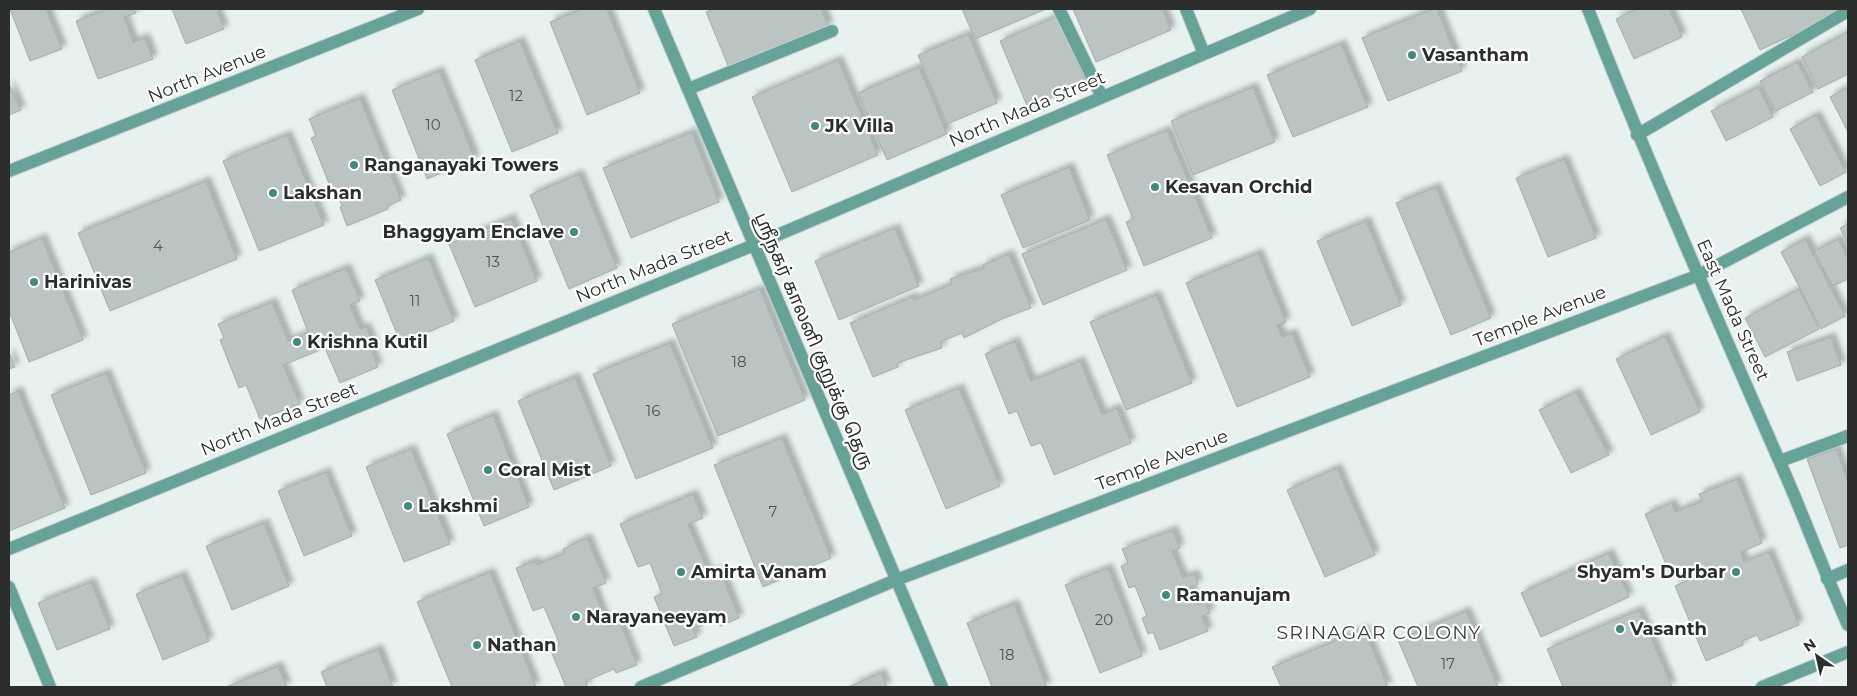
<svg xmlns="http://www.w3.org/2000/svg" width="1857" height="696" font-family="Montserrat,'Noto Sans Tamil',sans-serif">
  <defs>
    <filter id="shadow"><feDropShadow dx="4.5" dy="-4.5" stdDeviation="2.5" flood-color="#0004"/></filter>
  </defs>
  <rect width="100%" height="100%" fill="#e7f1ef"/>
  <!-- building -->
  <path fill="#bbc4c2" stroke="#a4adab" filter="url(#shadow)" d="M10,9H46L62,49L30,61Z
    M108,9H134L136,13L124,17L133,42L145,38L153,59L98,79L76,21Z
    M172,9H225L217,12L224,29L186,44Z
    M582,9H607L640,93L587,115L550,22Z
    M714,9H821L829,26L729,68L706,12Z
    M962,9H1046L975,39Z
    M1073,9H1162L1171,30L1096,62Z
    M1433,9H1437L1462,71L1388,101L1362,38Z
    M1637,9H1669L1682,37L1634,59L1616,19Z
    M1741,9H1841L1842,12L1760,50Z
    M1058,16L1086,83L1028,108L1000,41Z
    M1848,32V74L1818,89L1802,57Z
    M968,34L997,103L947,124L918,55Z
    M520,41L558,133L512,152L475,60Z
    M1341,44L1368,107L1293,137L1267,75Z
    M838,60L878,155L792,192L752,97Z
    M1797,62L1813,92L1776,111L1760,81Z
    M919,67L947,134L887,160L858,93Z
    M439,71L475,159L427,179L392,90Z
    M9,84L21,110L9,115Z
    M1253,87L1275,142L1193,175L1171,121Z
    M1758,87L1773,117L1726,141L1711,111Z
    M1848,87V132L1830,97Z
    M360,98L401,200L387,206L388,209L347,226L340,207L342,206L337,192L333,194L311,138L316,136L309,119Z
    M1816,115L1846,172L1820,186L1790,129Z
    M1167,130L1212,238L1144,266L1126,222L1133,219L1107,155Z
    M692,132L719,202L631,238L603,168Z
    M287,135L324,225L259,251L223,161Z
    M1564,159L1596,238L1548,257L1516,178Z
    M1069,167L1090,220L1023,248L1001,195Z
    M579,174L617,268L569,289L530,195Z
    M206,181L237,259L110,311L78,233Z
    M1436,187L1491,318L1451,335L1396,203Z
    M511,218L537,281L475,307L449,244Z
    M1106,219L1127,270L1043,305L1022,254Z
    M1366,221L1401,305L1352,326L1317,241Z
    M1848,224V244L1840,228Z
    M895,228L919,286L839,320L815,261Z
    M42,238L83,340L29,362L9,311V252Z
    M1805,239L1845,316L1821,329L1781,252Z
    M1838,239L1848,259V279L1833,286L1814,251Z
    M1258,253L1286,322L1277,325L1282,337L1292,333L1310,377L1237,407L1186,283Z
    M1009,254L1031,308L1004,318L964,338L962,333L940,342L942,348L897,363L898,367L873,377L850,323L912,297L914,300L952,284L950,279L984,268L983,265Z
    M428,258L454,321L401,344L375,280Z
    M346,268L360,301L350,305L360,329L366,327L373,344L369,345L378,367L340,383L325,348L283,365L300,404L260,419L246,385L239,388L220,340L224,338L218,324L272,302L288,341L308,332L292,290Z
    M760,289L805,400L718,436L672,324Z
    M1799,289L1819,329L1765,357L1745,318Z
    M1156,295L1192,383L1126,410L1090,322Z
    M1665,336L1700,412L1651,435L1616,359Z
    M1831,337L1841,365L1797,381L1787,352Z
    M1015,341L1031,381L1080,361L1102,414L1117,408L1131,443L1054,475L1041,443L1031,446L1017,411L1009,414L985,354Z
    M670,343L713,448L636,479L593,374Z
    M9,352L15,367L9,369Z
    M106,373L146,473L91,495L51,395Z
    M575,377L611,466L554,490L518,401Z
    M959,388L1000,486L946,509L905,410Z
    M18,391L65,508L9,531V395Z
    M1576,392L1609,455L1571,473L1539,410Z
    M493,415L529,507L484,526L447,434Z
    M782,438L831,558L763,587L714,465Z
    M411,449L450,544L404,562L366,467Z
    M1836,449L1848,482V545L1840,548L1807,459Z
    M1337,468L1375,555L1325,577L1287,490Z
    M326,472L352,536L304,556L278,491Z
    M1737,479L1762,543L1741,552L1744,562L1769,552L1799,625L1760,641L1757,635L1742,641L1743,645L1706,661L1675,586L1696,577L1692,568L1671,576L1645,514L1672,503L1675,512L1702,501L1699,494Z
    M693,494L703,518L688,524L709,574L720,570L739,618L720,626L717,619L693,629L697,637L674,646L654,597L662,594L650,563L638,567L620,524Z
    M264,523L289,586L232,610L206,546Z
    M1173,530L1180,548L1172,551L1183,578L1194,574L1198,584L1190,587L1197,605L1205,602L1210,613L1202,616L1208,631L1160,650L1153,632L1148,634L1142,618L1147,616L1135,586L1129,588L1121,566L1128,563L1122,549Z
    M587,538L606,583L593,588L608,627L620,622L637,665L616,673L614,669L586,681L587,686L584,687H566L550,649L560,645L544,607L533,611L516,568L535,561L537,565L565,553L563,549Z
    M1609,553L1629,597L1541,637L1521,593Z
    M1108,568L1142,656L1100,673L1065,585Z
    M490,572L536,687H452L417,602Z
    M182,575L209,641L163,660L136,594Z
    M91,582L110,629L57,650L38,603Z
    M1014,604L1047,687H992L967,623Z
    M1639,610L1672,687H1563L1547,649Z
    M1466,611L1498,687H1418L1398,640Z
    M1364,629L1388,687H1281L1272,667Z
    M378,649L393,687H327L321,672Z
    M278,666L287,687H226Z
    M881,673L887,687H848Z"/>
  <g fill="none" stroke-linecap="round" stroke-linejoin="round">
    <!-- minor casing -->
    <g stroke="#c5cecc" stroke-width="14">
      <path id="minor" d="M654,9L942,687
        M1059,9L1102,97
        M1186,9L1204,54
        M1588,9C1647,160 1713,309 1778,458C1803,513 1823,570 1848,625
        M688,89L832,31
        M1637,135L1848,11
        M9,171L418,9
        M1780,461L1848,436
        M9,549L754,245L1310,9
        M1827,579L1848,570
        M9,587L50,687
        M641,687L896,580L1699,275L1848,197
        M1762,687L1848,652"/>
    </g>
    <!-- minor -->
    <use href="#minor" stroke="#67a298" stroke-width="12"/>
  </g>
  <!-- markers -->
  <g fill="#44897e" stroke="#fff" stroke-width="2">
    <circle cx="1412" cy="55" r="5"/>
    <circle cx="815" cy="126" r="5"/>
    <circle cx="354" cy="165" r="5"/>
    <circle cx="1155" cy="187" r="5"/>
    <circle cx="273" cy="193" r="5"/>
    <circle cx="574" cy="232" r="5"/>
    <circle cx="34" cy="282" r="5"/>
    <circle cx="297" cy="342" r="5"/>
    <circle cx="488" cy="470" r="5"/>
    <circle cx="408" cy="506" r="5"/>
    <circle cx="681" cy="572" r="5"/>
    <circle cx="1736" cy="572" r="5"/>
    <circle cx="1166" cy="595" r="5"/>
    <circle cx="576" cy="617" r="5"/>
    <circle cx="1620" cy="629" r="5"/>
    <circle cx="477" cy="645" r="5"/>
  </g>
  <g text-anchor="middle" stroke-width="4.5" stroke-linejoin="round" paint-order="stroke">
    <!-- number labels -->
    <g font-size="15" fill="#4f5452">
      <text x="516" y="101">12</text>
      <text x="433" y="130">10</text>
      <text x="158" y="251">4</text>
      <text x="493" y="267">13</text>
      <text x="415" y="306">11</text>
      <text x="739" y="367">18</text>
      <text x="653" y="416">16</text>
      <text x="773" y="517">7</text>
      <text x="1104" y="625">20</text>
      <text x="1007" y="660">18</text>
      <text x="1448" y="669">17</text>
    </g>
    <!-- poi labels -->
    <g font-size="18" font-weight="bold" fill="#2b2e2d" stroke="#fff" text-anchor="start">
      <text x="1422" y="61">Vasantham</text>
      <text x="825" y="132">JK Villa</text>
      <text x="364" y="171">Ranganayaki Towers</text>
      <text x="1165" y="193">Kesavan Orchid</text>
      <text x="283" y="199">Lakshan</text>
      <text x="564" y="238" text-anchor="end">Bhaggyam Enclave</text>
      <text x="44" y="288">Harinivas</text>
      <text x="307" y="348">Krishna Kutil</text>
      <text x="498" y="476">Coral Mist</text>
      <text x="418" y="512">Lakshmi</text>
      <text x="691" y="578">Amirta Vanam</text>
      <text x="1726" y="578" text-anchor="end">Shyam's Durbar</text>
      <text x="1176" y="601">Ramanujam</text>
      <text x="586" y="623">Narayaneeyam</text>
      <text x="1630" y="635">Vasanth</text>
      <text x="487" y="651">Nathan</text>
    </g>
    <!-- street labels -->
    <g font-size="18" fill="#2b2e2d" stroke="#fff">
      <text transform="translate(207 74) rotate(-22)" y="6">North Avenue</text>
      <text transform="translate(1027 109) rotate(-23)" y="6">North Mada Street</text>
      <text transform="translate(654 266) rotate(-22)" y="6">North Mada Street</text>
      <text transform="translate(1733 310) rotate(66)" y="6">East Mada Street</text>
      <text transform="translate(1540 316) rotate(-21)" y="6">Temple Avenue</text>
      <text transform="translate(814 341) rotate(67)" y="6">ஸ்ரீநகர் காலனி குறுக்கு தெரு</text>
      <text transform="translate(279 419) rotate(-22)" y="6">North Mada Street</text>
      <text transform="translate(1162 460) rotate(-21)" y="6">Temple Avenue</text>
    </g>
    <!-- neighbourhood labels -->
    <g font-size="19" letter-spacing="1" fill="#39403f" stroke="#fff">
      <text x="1379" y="639">SRINAGAR COLONY</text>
    </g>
  </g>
  <!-- border -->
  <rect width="1857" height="696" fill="none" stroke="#2b2e2d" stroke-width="20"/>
  <!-- north arrow -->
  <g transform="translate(1817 656) rotate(326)" stroke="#ffffff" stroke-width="4" paint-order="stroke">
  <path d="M0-4L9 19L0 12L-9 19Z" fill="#2b2e2d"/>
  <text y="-8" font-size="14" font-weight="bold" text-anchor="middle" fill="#2b2e2d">N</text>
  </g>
</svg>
